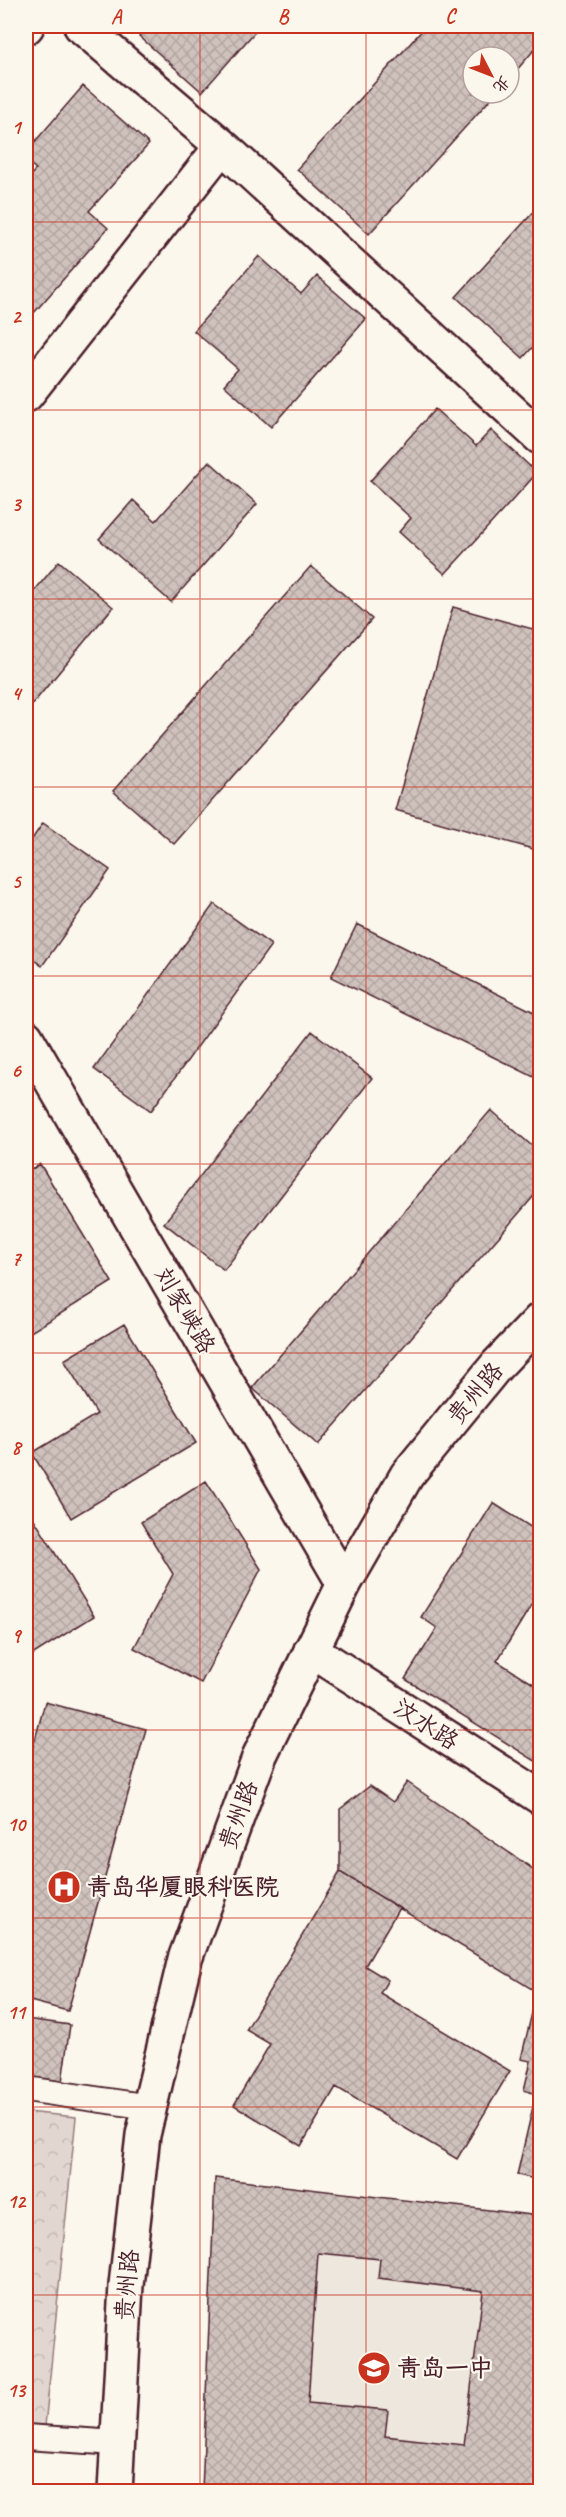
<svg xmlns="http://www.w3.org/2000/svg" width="566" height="2517" font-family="Caveat,'LXGW WenKai TC',sans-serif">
  <defs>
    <pattern id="forest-crowns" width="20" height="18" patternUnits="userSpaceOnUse" patternTransform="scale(1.5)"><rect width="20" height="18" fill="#e2d7d0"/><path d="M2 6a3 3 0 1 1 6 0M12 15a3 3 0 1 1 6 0" fill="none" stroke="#c3b8b3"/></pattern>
    <pattern id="building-cross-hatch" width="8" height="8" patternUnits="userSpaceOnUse" patternTransform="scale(1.5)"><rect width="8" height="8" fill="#cfc2bc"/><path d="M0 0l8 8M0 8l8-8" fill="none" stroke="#b3a6a2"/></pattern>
  </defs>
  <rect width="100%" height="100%" fill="#fbf7ec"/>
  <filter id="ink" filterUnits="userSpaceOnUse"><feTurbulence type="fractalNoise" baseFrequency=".0167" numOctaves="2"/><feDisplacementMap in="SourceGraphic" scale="12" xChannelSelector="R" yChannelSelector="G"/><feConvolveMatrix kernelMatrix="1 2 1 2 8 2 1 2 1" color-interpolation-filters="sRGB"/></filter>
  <g filter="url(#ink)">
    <!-- built -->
    <path fill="#eee7de" d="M215,2178L540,2216V2491L202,2492Z"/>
    <!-- forest -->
    <path fill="url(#forest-crowns)" stroke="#967b7e" stroke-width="1.5" d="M26,2112L76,2117L45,2426L26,2425Z"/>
    <!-- building -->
    <path fill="url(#building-cross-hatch)" stroke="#4a1f2b" stroke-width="1.5" fill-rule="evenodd" d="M148,26H260L202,92L139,36Z
      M426,26H540V43L509,79V57H473V93H496L369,234L297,169Z
      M83,86L149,144L89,211L108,228L26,322V181L36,169L26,161V152Z
      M540,205V339L523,358L456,297Z
      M259,256L301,294L317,276L366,319L271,427L224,385L238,369L194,331Z
      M435,409L476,446L491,430L537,473L445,574L399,532L411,518L370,481Z
      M209,461L257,504L171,602L99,539L133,500L156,521Z
      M59,561L113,607L26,712V601Z
      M311,566L372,619L174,844L113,791Z
      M453,607L540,631V851L395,810Z
      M43,823L110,870L42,966L26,954V848Z
      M214,904L271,945L151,1111L94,1069Z
      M357,924L540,1015V1080L331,977Z
      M312,1031L372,1078L224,1270L164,1223Z
      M491,1110L540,1153V1189L318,1445L252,1388Z
      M40,1164L112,1282L26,1335V1173Z
      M124,1324L196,1443L71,1518L32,1453L97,1414L64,1360Z
      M206,1481L261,1569L201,1683L134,1648L173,1574L141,1522Z
      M493,1503L540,1533V1591L497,1661L540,1688V1764L405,1679L437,1628L421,1617Z
      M26,1506L94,1616L29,1657L26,1652Z
      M45,1702L146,1729L68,2011L26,2000V1774Z
      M407,1782L540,1874V2180L517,2175L536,2094L524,2090L531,2061L521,2059L537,1992L340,1872V1809L370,1786L393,1802Z
      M340,1872L399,1908L365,1966L388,1980L380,1993L510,2071L457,2159L336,2087L301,2146L234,2105L270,2044L246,2030Z
      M26,2019L70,2025L62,2082L26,2077Z
      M215,2178L540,2216V2492H202ZM318,2253L380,2259L378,2278L483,2291L464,2445L385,2436L388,2410L308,2403Z"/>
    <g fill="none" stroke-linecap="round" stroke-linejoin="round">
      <!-- lane casing -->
      <g stroke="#4a1f2b" stroke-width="28">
        <path id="lane" d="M26,2089L150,2107
          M26,2437L117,2443"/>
      </g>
      <!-- street casing -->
      <g stroke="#4a1f2b" stroke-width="38">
        <path id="street" d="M81,26L222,146L540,437
          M26,27L27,26
          M26,395L222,146
          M26,1037L344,1584
          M311,1650L540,1797"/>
      </g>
      <!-- secondary casing -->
      <g stroke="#4a1f2b" stroke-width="38">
        <path id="secondary" d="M115,2492L126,2285L143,2135L185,1959L260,1755L344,1584L407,1475L497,1365L540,1320"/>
      </g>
      <!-- lane -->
      <use href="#lane" stroke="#fbf7ec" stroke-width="24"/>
      <!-- street -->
      <use href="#street" stroke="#fbf7ec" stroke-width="33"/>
      <!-- secondary -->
      <use href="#secondary" stroke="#fbf7ec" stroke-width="33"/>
    </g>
  </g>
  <!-- grid -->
  <path fill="none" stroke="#c8321e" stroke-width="1.5" stroke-opacity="0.55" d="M200,26V2492M366,26V2492M26,222H540M26,410H540M26,599H540M26,787H540M26,976H540M26,1164H540M26,1353H540M26,1541H540M26,1730H540M26,1918H540M26,2107H540M26,2295H540"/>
  <!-- icons -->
  <defs>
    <g id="hospital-disc" transform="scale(1.725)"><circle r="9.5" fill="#c8321e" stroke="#fbf7ec"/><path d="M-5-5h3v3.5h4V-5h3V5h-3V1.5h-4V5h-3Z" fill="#fff"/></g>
    <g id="school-disc" transform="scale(1.725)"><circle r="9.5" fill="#c8321e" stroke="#fbf7ec"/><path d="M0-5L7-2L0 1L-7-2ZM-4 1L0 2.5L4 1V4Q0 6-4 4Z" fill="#fff"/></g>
  </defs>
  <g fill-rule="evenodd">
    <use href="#hospital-disc" x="64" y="1887"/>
    <use href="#school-disc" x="374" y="2368"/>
  </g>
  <g text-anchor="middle" stroke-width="4.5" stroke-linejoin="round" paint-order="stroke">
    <!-- street labels -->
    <g font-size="24" fill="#4a1f2b" stroke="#fbf7ec">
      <text transform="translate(185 1310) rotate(60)" y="8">刘家峡路</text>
      <text transform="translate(475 1393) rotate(-50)" y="8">贵州路</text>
      <text transform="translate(426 1724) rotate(33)" y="8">汶水路</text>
      <text transform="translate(238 1815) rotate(-70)" y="8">贵州路</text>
      <text transform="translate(127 2285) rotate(-85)" y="8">贵州路</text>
    </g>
    <!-- poi labels -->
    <g font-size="24" font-weight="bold" fill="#4a1f2b" stroke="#fbf7ec" text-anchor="start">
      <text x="87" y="1895">青岛华厦眼科医院</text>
      <text x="397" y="2376">青岛一中</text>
    </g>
  </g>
  <!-- margin -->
  <rect width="566" height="2517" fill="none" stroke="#fbf7ec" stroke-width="66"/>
  <!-- north arrow -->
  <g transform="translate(491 75) rotate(132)"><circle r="28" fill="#fbf7ec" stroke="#b4a19f" stroke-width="1.5"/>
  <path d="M0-4.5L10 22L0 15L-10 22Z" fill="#c8321e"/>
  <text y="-9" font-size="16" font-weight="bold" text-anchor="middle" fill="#4a1f2b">北</text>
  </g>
  <rect x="33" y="33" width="500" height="2451" fill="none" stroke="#c8321e" stroke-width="2"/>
  <g font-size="20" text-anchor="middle" font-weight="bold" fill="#c8321e">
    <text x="116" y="23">A</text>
    <text x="283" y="23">B</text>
    <text x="450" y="23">C</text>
    <text x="16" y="134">1</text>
    <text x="16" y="323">2</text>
    <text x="16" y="511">3</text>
    <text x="16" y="700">4</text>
    <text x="16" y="888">5</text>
    <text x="16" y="1077">6</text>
    <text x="16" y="1265">7</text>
    <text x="16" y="1454">8</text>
    <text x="16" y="1642">9</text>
    <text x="16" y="1831">10</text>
    <text x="16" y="2019">11</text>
    <text x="16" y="2208">12</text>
    <text x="16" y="2397">13</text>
  </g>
</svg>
